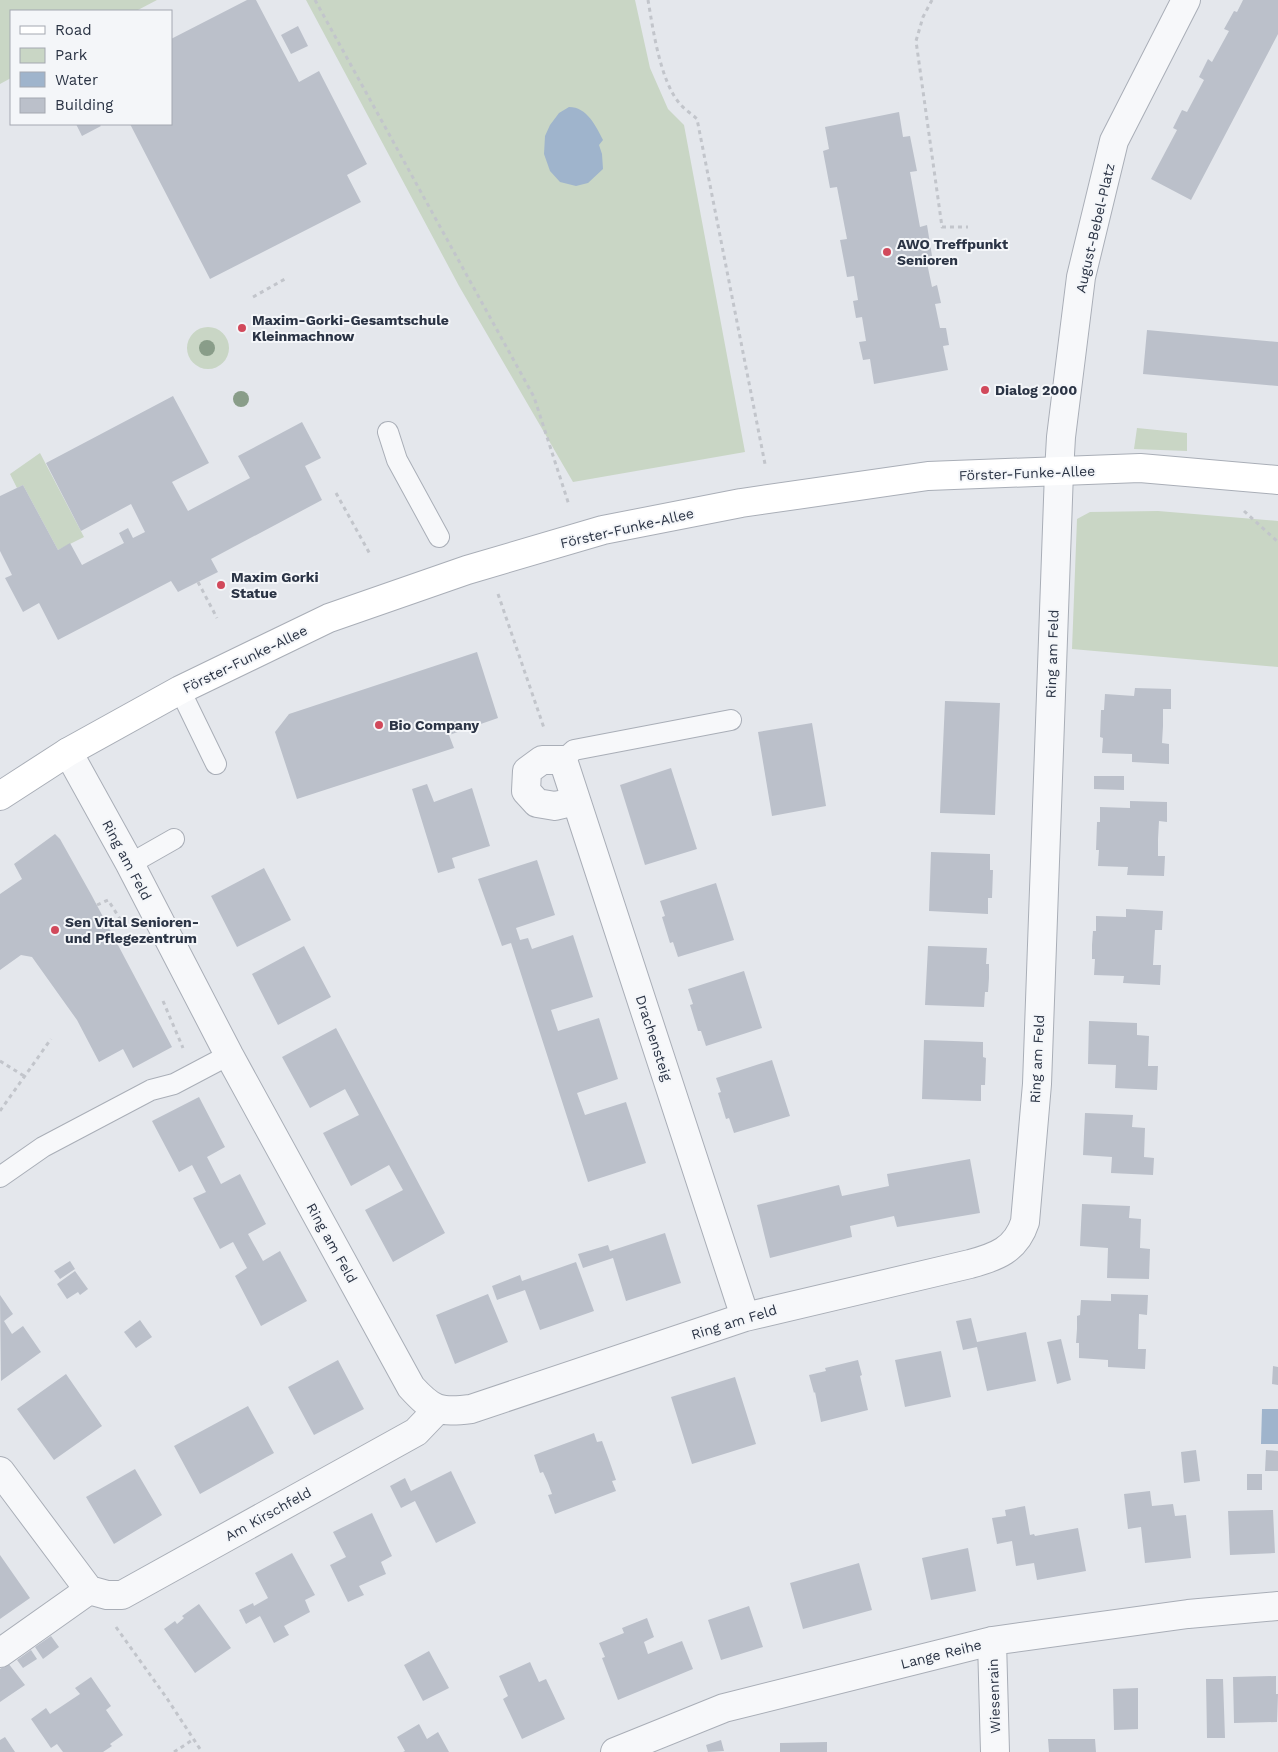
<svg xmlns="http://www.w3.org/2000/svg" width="1278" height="1752" font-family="'Work Sans',sans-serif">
  <rect width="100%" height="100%" fill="#e4e7ec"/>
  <!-- green -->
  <path fill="#c9d6c5" d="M0,0H157L136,11H11V78L0,84Z
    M306,0H635L650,68L668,109L684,125L745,452L573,482L459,286Z
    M187 348a21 21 0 1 1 42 0a21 21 0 1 1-42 0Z
    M1137,428L1187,433V451L1134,449Z
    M40,453L84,537L58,550L23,485L17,488L10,474Z
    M1158,511L1278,521V667L1072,649L1077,519L1090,512Z"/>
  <!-- water -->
  <path fill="#9fb4cc" d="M569,107C587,107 596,126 603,140L599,145L602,154L603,169L588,183L576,186L560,182L550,171L544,154L545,136L550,125L559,113Z
    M1262,1409H1278V1444H1261Z"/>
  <!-- building -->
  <path fill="#bbc0ca" d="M247,0H256L299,82L319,71L367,164L347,175L361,202L210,279L130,124H171V39Z
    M1243,0H1278V34L1191,200L1151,179L1177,130L1173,128L1182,110L1187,112L1204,80L1199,77L1208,59L1212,62L1229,31L1224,29L1234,11L1237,12Z
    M298,26L308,46L291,54L281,35Z
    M899,112L903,137L910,136L917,171L910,172L920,227L927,225L933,262L927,263L932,287L937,285L941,303L935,304L940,328H946L949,345L943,346L948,370L874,384L870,359L863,360L859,342L866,341L862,317L856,318L853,301L858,300L854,276L847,277L840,240L847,239L837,187L830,188L823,151L829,149L825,127Z
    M76,124H99L101,126L82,136Z
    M1147,330L1278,342V386L1143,374Z
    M173,396L209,463L172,482L188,511L250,478L238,456L302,422L321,458L305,466L322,500L211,559L218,572L178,592L171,581L58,640L39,603L23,612L5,578L12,575L0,551V496L23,485L58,550L70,543L82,565L124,543L119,533L128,528L133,538L145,532L131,504L81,531L46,463Z
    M477,652L498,718L449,735L454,748L297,799L275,732L289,714Z
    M1135,688L1171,689V709H1163V726L1162,743L1169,744V764L1132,762V754L1102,753L1103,738L1100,737L1101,710H1104L1105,694L1134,696Z
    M945,701L1000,703L995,815L940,813Z
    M812,723L826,806L772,816L758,732Z
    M671,768L697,849L645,865L620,785Z
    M1094,776H1124V790L1094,789Z
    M427,784L434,802L472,788L490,846L452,858L455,868L438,873L412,789Z
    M1130,801L1167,802V822L1159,821L1158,839V856H1165L1164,876L1127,875L1128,867L1098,866L1099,850H1096L1097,822H1100V807L1130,808Z
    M55,834L60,839L92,896L172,1047L133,1068L123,1049L99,1062L77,1020L32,957L21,955L0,970V894L22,879L14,864Z
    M931,852L990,854V870H993L992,898H988V914L929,911Z
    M537,860L555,915L516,928L520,940L528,938L532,949L573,935L593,997L551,1010L558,1031L599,1018L618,1079L577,1093L585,1115L626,1102L646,1163L588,1182L511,943L502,946L478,879Z
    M264,868L291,920L237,947L211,896Z
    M716,883L734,940L678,957L673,942L670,943L662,917L665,916L660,901Z
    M1126,909L1163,911L1162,930H1155L1153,965H1161L1160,985L1123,983L1124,976L1094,975L1095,959H1092V945L1093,931H1096V916L1126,917Z
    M304,946L331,997L278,1025L252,974Z
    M928,946L987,948L986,964H989V978L988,992H985L984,1007L925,1005Z
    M744,971L762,1028L706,1046L701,1031H698L690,1005L693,1004L688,989Z
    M1089,1021L1137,1023V1035L1149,1036L1148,1066H1158L1157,1090L1115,1088L1116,1065L1088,1064Z
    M336,1028L445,1233L393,1262L365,1210L403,1190L389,1165L351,1186L323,1133L359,1115L345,1089L310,1108L282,1057Z
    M924,1040L983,1042V1057L986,1058L985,1085H981V1101L922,1099Z
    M772,1060L790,1116L734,1133L729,1118L726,1119L718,1093L721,1092L716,1078Z
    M199,1097L225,1147L207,1157L221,1184L240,1174L266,1224L248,1234L263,1261L280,1251L307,1301L261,1326L235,1276L247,1268L233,1242L220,1249L193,1198L206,1192L192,1165L179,1172L152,1121Z
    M1085,1113L1133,1115L1132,1127L1145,1128L1144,1157L1154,1158L1153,1175L1111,1173L1112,1157L1083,1155Z
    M970,1159L980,1213L897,1227L894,1216L850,1226L852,1237L770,1258L757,1205L839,1185L842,1196L889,1186L887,1174Z
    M1082,1204L1130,1206L1129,1218L1141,1219L1140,1248L1150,1249L1149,1279L1107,1278L1108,1248L1080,1246Z
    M665,1233L681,1283L626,1301L613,1258L583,1268L578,1254L608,1245L610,1251Z
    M70,1261L75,1269L60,1279L54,1271Z
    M576,1262L594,1311L540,1330L525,1290L497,1300L492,1286L520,1275L522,1281Z
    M75,1271L88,1289L80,1295L78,1292L67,1299L57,1284Z
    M488,1294L508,1342L455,1364L436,1315Z
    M1111,1294L1148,1295L1147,1315L1139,1314L1138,1349H1146L1145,1369L1108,1367V1360L1079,1358V1343H1076L1077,1329V1316L1080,1315L1081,1300L1111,1301Z
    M0,1295L13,1314L4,1321L12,1334L23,1326L41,1352L1,1381Z
    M971,1318L977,1342L1026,1332L1036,1381L987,1391L977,1347L963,1350L956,1321Z
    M140,1320L152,1337L136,1348L124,1332Z
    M1061,1339L1071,1380L1057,1384L1047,1342Z
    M941,1351L951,1397L905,1407L895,1360Z
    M338,1360L364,1409L314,1435L288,1387Z
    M858,1360L862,1375L860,1376L868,1410L821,1422L815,1392L814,1393L809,1375L826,1371L825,1368Z
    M1273,1366L1278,1367V1385L1272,1384Z
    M66,1374L102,1426L54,1460L17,1409Z
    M735,1377L756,1444L692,1464L671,1397Z
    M248,1406L274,1453L200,1494L174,1446Z
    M594,1433L597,1442L602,1441L609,1460L616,1480L612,1481L616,1491L555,1514L548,1495L552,1494L548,1483L543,1472L540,1473L534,1455Z
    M1196,1450L1200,1481L1184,1483L1181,1452Z
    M1266,1450L1278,1451V1471H1265Z
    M135,1469L162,1515L114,1544L86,1497Z
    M451,1471L476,1523L436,1543L415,1501L401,1508L390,1486L405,1478L411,1491Z
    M1247,1474H1262V1490H1247Z
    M1150,1491L1152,1506L1173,1504L1175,1516L1186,1515L1191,1558L1145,1563L1141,1527L1128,1529L1124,1494Z
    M1025,1506L1030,1535L1034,1534L1035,1536L1078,1528L1086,1571L1037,1580L1034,1563L1016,1566L1012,1541L997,1544L992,1518L1006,1516L1005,1510Z
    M1273,1510L1275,1553L1230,1555L1228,1511Z
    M372,1513L392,1556L381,1562L386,1574L359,1586L364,1595L348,1602L330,1565L346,1557L333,1532Z
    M968,1548L976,1591L931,1600L922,1558Z
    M292,1553L315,1595L305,1600L310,1612L284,1626L289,1635L274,1643L260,1616L246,1624L239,1610L253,1603L254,1606L268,1598L255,1573Z
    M0,1555L30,1598L0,1619Z
    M859,1563L872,1610L803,1629L790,1583Z
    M199,1604L231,1648L195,1673L164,1629L175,1621L177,1624L184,1618L182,1616Z
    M749,1606L763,1647L721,1660L708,1620Z
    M647,1618L654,1637L644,1642L648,1654L682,1641L693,1669L618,1700L602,1658L605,1657L599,1643L624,1633L622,1628Z
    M51,1636L59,1647L43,1659L35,1647Z
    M31,1650L37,1659L23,1668L17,1660Z
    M429,1651L449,1688L423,1701L404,1665Z
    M530,1662L539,1682L546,1679L565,1719L522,1739L503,1699L508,1696L499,1676Z
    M8,1663L25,1685L0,1702V1669Z
    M1276,1676V1694H1278L1277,1722L1234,1723L1233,1677Z
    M91,1677L111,1706L106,1710L123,1735L110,1744L112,1746L103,1752H63L57,1744L51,1748L31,1719L46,1708L50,1714L80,1694L75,1688Z
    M1206,1679H1223L1225,1738H1207Z
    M1138,1688V1729L1114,1730L1113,1689Z
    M419,1724L427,1739L438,1732L449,1752H403L405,1751L397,1737Z
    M5,1737L15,1752H0V1740Z
    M1048,1739H1095L1096,1752H1049Z
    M721,1740L724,1751L708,1752L706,1745Z
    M827,1742V1752H780V1743Z"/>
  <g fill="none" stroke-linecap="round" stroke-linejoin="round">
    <!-- lane casing -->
    <g stroke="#a9aeb7" stroke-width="22">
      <path id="lane" d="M388,432L397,460L439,537
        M180,690L216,764
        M563,760L574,750L731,720
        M130,864L174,839
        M0,1177L43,1147L151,1090L174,1084L229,1055"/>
    </g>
    <!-- street casing -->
    <g stroke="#a9aeb7" stroke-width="30">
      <path id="street" d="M68,752L130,864L229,1055L411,1387C432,1410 439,1413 471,1409L745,1317L970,1264C996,1257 1016,1250 1025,1222L1037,1084L1059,472L1061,437L1081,277L1114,141L1186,0
        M576,801L555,806L537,803L526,791L527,771L542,760H563L745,1317
        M0,1471L89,1590L107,1595H122L416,1432L438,1409
        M992,1641L995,1752
        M0,1653L89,1590
        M615,1752L724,1708L992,1641L1188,1614L1278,1606"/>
    </g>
    <!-- secondary casing -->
    <g stroke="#a9aeb7" stroke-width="30">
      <path id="secondary" d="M0,796L68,752L180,690L329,618L467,570L603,530L741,503L928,476L1140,468L1278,480"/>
    </g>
    <!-- path -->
    <path stroke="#c2c5cb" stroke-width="3" stroke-dasharray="4 4" stroke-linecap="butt" d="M315,0L534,397L569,505
      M648,0C653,29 660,81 680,104C685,110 692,114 697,119L765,464
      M932,0L923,17L916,41L942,227H968
      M253,297L285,279
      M336,493L370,554
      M1244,511L1278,542
      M198,582L217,618
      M498,594L544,728
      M97,905L108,900L122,922
      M163,1001L183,1048
      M0,1061L24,1076
      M0,1111L51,1039
      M116,1627L166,1697L202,1752
      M174,1752L194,1739"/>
    <!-- lane -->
    <use href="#lane" stroke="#f7f8fa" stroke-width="20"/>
    <!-- street -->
    <use href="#street" stroke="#f7f8fa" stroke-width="28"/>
    <!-- secondary -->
    <use href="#secondary" stroke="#fff" stroke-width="28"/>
  </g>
  <!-- trees -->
  <g fill="#899d89">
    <circle cx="207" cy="348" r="8"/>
    <circle cx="241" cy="399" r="8"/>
  </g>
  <!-- markers -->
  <g fill="#d1495b" stroke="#f4f6f9" stroke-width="2">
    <circle cx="887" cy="252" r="5"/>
    <circle cx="242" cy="328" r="5"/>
    <circle cx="985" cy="390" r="5"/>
    <circle cx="221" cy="585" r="5"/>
    <circle cx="379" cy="725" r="5"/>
    <circle cx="55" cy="930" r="5"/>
  </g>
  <g text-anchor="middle" stroke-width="4" stroke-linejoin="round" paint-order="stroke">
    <!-- street labels -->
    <g font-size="14" fill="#2b3445" stroke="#f4f6f9">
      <text transform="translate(1095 228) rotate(-77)" y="5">August-Bebel-Platz</text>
      <text transform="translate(1027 473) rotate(-2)" y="5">Förster-Funke-Allee</text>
      <text transform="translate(627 528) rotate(-13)" y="5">Förster-Funke-Allee</text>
      <text transform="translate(1052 654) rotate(-88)" y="5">Ring am Feld</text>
      <text transform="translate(245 659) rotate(-26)" y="5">Förster-Funke-Allee</text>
      <text transform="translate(127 860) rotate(62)" y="5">Ring am Feld</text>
      <text transform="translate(654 1038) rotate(72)" y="5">Drachensteig</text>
      <text transform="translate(1037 1059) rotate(-87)" y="5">Ring am Feld</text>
      <text transform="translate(332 1243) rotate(61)" y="5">Ring am Feld</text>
      <text transform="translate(734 1322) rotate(-17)" y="5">Ring am Feld</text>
      <text transform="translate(268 1514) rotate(-29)" y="5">Am Kirschfeld</text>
      <text transform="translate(941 1654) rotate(-14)" y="5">Lange Reihe</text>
      <text transform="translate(994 1696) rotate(-92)" y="5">Wiesenrain</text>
    </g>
    <!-- poi labels -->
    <g font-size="14" font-weight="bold" fill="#2b3445" stroke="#f4f6f9" text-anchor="start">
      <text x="897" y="249">AWO Treffpunkt<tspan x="897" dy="16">Senioren</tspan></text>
      <text x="252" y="325">Maxim-Gorki-Gesamtschule<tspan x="252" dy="16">Kleinmachnow</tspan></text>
      <text x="995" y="395">Dialog 2000</text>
      <text x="231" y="582">Maxim Gorki<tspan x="231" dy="16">Statue</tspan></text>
      <text x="389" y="730">Bio Company</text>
      <text x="65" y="927">Sen Vital Senioren-<tspan x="65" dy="16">und Pflegezentrum</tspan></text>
    </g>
  </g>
  <!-- legend -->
  <rect x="10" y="10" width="162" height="115" fill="#f4f6f9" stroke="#a4a8b1"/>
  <rect x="20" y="26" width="25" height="8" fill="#ffffff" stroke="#a4a8b1"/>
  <text x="55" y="35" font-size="15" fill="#2b3445">Road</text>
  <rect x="20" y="48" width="25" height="15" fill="#c9d6c5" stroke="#a4a8b1"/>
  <text x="55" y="60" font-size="15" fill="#2b3445">Park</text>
  <rect x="20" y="72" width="25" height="15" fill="#9fb4cc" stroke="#a4a8b1"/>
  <text x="55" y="85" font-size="15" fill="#2b3445">Water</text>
  <rect x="20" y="98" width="25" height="15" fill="#bbc0ca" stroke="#a4a8b1"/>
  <text x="55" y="110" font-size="15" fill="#2b3445">Building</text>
</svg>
